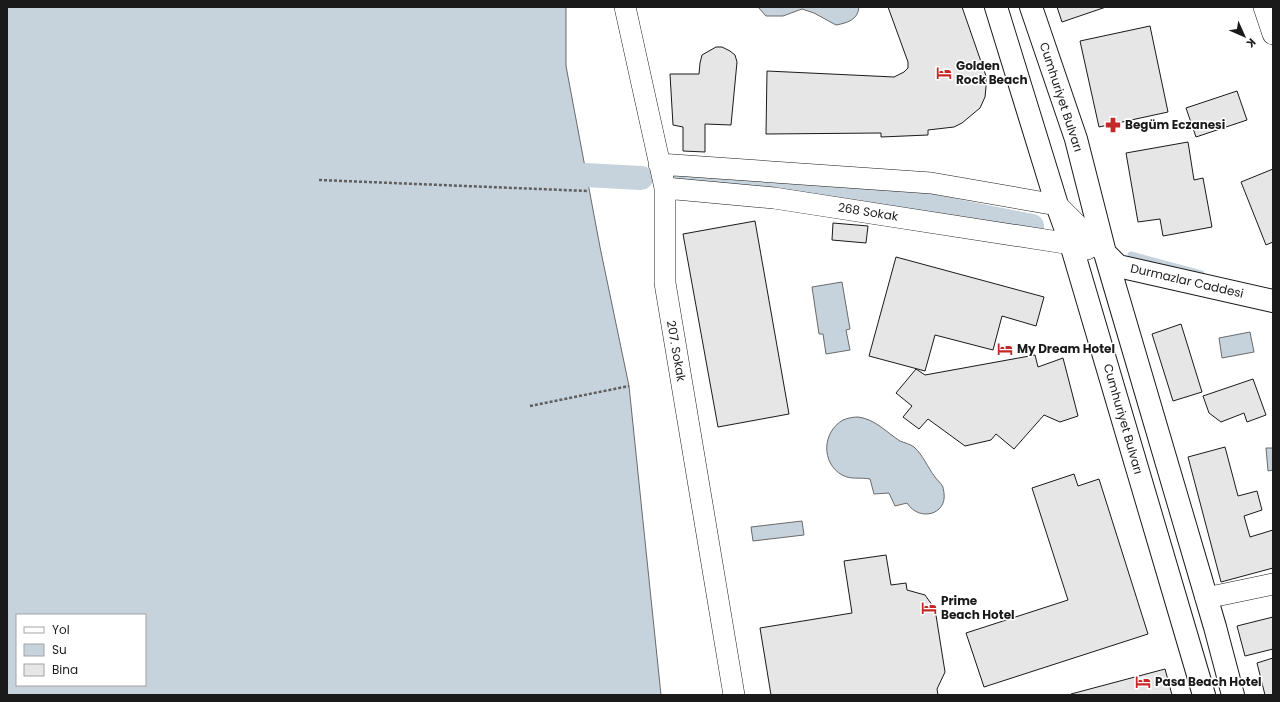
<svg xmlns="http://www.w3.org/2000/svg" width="1280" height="702" font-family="Poppins,sans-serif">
  <rect width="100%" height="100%" fill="#fff"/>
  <!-- water -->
  <path fill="#c6d2dc" stroke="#6a6a6a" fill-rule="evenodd" d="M7,7H566V66L600,247L629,386L661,695H7ZM17,615H145V685H17Z
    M758,7H859C858,20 847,23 836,25L814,13L802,9L783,16H766Z
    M842,282L850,329L846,330L850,350L826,354L823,334H819L812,287Z
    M1250,332L1254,352L1222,358L1219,338Z
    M858,417C875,419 886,432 900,441C905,443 910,444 914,447C923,455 928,468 935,477C938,481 941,483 943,487C943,488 944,492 944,493C947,515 919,522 907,503L895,506L889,493L874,494L870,479C860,477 851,480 842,475C821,463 822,432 843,420C848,418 853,417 858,417Z
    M1266,448H1273V470L1268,471Z
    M802,521L804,535L753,541L751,527Z"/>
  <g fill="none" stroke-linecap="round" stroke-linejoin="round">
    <!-- stream -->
    <path stroke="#c6d2dc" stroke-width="7" d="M1131,255L1201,274"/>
    <!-- canal -->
    <path stroke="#c6d2dc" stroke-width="24" d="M585,175L641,178
      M684,180L851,190L1032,226"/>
  </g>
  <!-- building -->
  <path fill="#e6e6e6" stroke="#1a1a1a" d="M888,7H962L986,76V87L985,97L980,108L962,123L954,127L928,130V135L881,137V133L766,134L767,71L894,77L904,72L908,68V62Z
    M1057,7H1106L1062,22Z
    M1150,26L1168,112L1099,127L1080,41Z
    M716,47H722L730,51L735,55L737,62L731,125L705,124V152L683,151V127L673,125L670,74H699L700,63L702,55Z
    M1237,91L1247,120L1196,137L1186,108Z
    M1188,142L1194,180L1203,178L1212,227L1163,236L1160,219L1138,222L1126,153Z
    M1273,169V242L1266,245L1241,182Z
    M755,221L789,414L718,427L683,234Z
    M833,223L868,226L866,243L832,240Z
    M896,257L1044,297L1036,326L1002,316L993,350L935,335L925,371L869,356Z
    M1181,324L1202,392L1173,401L1152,334Z
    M1035,355L1038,367L1063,358L1078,416L1060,422L1044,415L1014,449L996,434L991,440L965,446L928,419L919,429L903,417L912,406L896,393L916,369L925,375Z
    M1253,379L1266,415L1247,422L1244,413L1221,422L1209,413L1203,396Z
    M1225,447L1238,496L1257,491L1262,510L1244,516L1250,537L1273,530V568L1221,582L1188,457Z
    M1074,474L1078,486L1099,479L1148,634L984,687L966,633L1068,600L1032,488Z
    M886,555L891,585L906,583L907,590L925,595L935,609L945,672L937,689L938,695H771L760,628L852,613L844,561Z
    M1273,617V649L1245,656L1237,626Z
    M1273,658V695H1265L1257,663Z
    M1165,669L1172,695H1072L1071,694Z"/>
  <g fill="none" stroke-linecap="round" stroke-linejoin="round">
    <!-- street casing -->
    <g stroke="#1a1a1a" stroke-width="22">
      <path id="street" d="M625,7L665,188V283L734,695
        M1264,7L1273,34
        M659,164L931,183L1057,205L1105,253
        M665,188L774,198L1071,244L1087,249
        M1206,598L1273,584"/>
    </g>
    <!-- secondary casing -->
    <g stroke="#1a1a1a" stroke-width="24">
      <path id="secondary" d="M996,7L1057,205L1071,244L1204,695
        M1031,7L1076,139L1105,253L1215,627L1233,695
        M1105,253L1118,266L1273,301"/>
    </g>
    <!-- path -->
    <path stroke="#5f5f5f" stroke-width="2.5" stroke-dasharray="3 2" stroke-linecap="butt" d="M319,180L588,191
      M530,406L629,386"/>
    <!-- street -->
    <use href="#street" stroke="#fff" stroke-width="21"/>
    <!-- secondary -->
    <use href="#secondary" stroke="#fff" stroke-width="22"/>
  </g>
  <!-- icons -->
  <defs>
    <g id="hotel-bare" transform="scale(1.2)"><path d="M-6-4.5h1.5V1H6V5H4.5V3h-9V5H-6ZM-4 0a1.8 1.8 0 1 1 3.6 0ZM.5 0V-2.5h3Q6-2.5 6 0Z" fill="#c62828" stroke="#fff" stroke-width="2.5" paint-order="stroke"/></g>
    <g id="pharmacy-bare" transform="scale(1.2)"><path d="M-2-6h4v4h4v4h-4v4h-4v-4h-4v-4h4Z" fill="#c62828" stroke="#fff" stroke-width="2.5" paint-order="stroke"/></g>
  </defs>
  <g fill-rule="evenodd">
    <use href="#hotel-bare" x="944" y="73"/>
    <use href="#pharmacy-bare" x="1113" y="125"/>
    <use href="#hotel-bare" x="1005" y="349"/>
    <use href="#hotel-bare" x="929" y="608"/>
    <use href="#hotel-bare" x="1143" y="682"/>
  </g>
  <g text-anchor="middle" stroke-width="3" stroke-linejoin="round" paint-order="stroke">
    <!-- poi labels -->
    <g font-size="12" font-weight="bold" fill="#1a1a1a" stroke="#fff" text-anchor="start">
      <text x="956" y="70">Golden<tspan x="956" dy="14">Rock Beach</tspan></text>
      <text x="1125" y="129">Begüm Eczanesi</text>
      <text x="1017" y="353">My Dream Hotel</text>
      <text x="941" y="605">Prime<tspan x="941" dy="14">Beach Hotel</tspan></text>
      <text x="1155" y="686">Pasa Beach Hotel</text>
    </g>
    <!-- street labels -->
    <g font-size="12" fill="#1a1a1a" stroke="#fff">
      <text transform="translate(1061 97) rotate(72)" y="4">Cumhuriyet Bulvarı</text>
      <text transform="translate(868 212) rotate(9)" y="4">268 Sokak</text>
      <text transform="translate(1187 281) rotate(13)" y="4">Durmazlar Caddesi</text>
      <text transform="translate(676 351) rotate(80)" y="4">207. Sokak</text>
      <text transform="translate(1123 419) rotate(74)" y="4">Cumhuriyet Bulvarı</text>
    </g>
  </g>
  <!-- border -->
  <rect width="1280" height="702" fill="none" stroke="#1a1a1a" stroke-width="16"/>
  <!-- legend -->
  <rect x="16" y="614" width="130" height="72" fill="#ffffff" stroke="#a3a3a3"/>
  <rect x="24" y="627" width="20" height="6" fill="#ffffff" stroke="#a3a3a3"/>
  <text x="52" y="634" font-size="12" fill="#1a1a1a">Yol</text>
  <rect x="24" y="644" width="20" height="12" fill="#c6d2dc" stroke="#a3a3a3"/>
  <text x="52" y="654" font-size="12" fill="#1a1a1a">Su</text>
  <rect x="24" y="664" width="20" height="12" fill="#e6e6e6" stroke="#a3a3a3"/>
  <text x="52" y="674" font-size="12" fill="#1a1a1a">Bina</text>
  <!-- north arrow -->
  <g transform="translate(1244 36) rotate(135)" stroke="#ffffff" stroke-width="3" paint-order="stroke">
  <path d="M0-3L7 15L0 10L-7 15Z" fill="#1a1a1a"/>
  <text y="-6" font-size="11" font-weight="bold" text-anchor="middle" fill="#1a1a1a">K</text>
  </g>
</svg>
